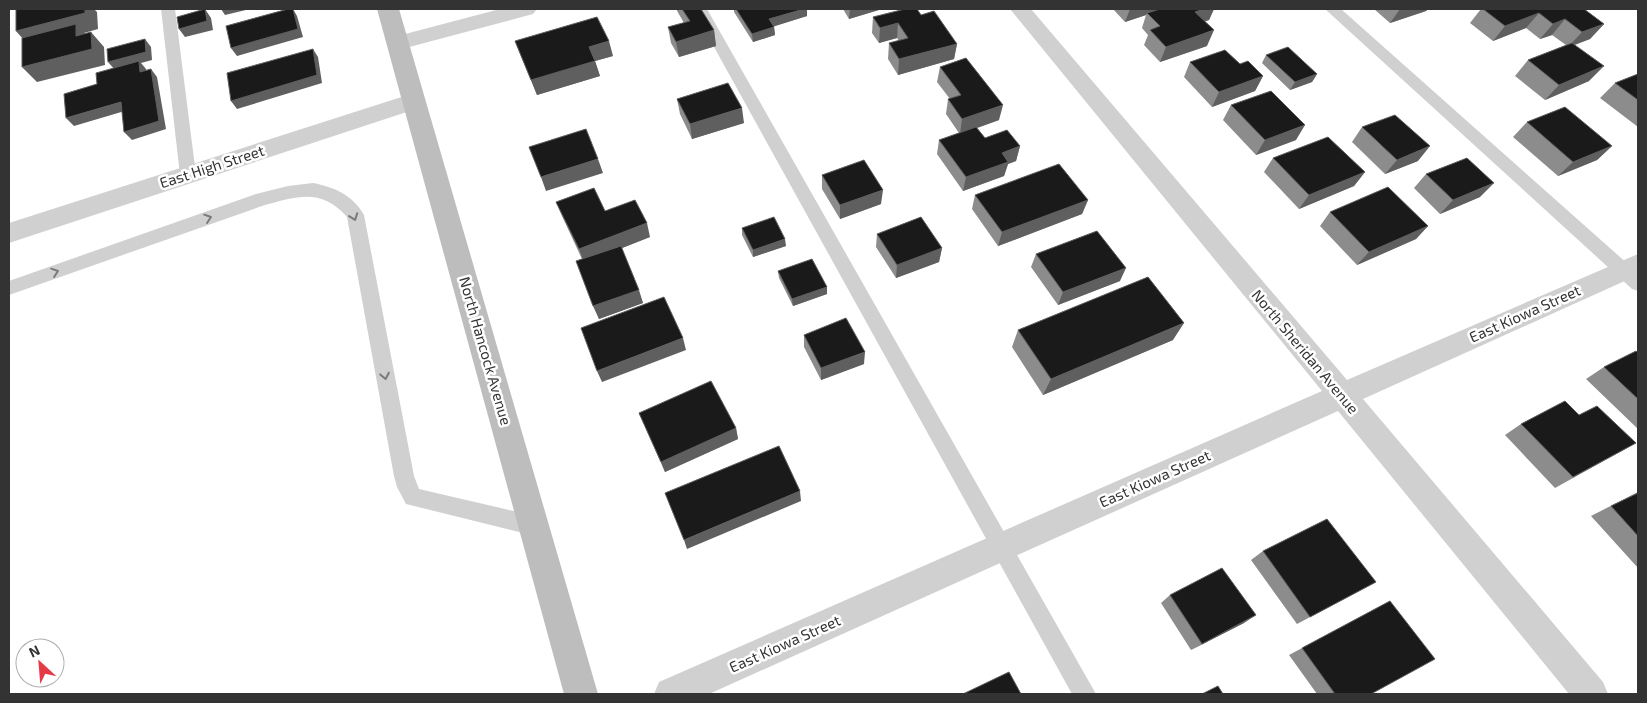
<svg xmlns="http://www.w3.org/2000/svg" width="1647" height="703" font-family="'Exo 2',sans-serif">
  <rect width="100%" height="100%" fill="#fff"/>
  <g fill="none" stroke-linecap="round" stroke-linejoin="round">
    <!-- service -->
    <path fill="#d0d0d0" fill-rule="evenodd" d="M161,9H175L196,175L194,179L188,181L182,179L180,175Z
      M693,9H707L1096,694H1072Z
      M1325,9H1341L1638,273V291L1632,289Z
      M313,183C334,187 353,195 364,215L414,476L419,489L535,516L542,519L545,526L542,533L535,536L406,504L397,487L394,476L347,217C322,188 298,196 265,205L9,295V281L256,194L288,186Z"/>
    <!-- minor -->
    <path fill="#d0d0d0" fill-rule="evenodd" d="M1010,9H1031L1347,380L1638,254V275L1363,399L1603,682L1608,694H1569L1338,411L709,694H654L659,682L1322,391Z
      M414,93L422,95L425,101L422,107L9,243V223Z"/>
    <!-- tertiary -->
    <path fill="#d0d0d0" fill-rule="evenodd" d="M500,9H537L533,14L398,50L390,48L387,43L390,38Z"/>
    <!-- secondary -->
    <path fill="#bdbdbd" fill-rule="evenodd" d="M377,9H399L598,694H564Z"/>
  </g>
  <!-- wall -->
  <path fill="#8c8c8c" d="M676,9H701L714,30L716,46L679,57L671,43L668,27L684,23Z
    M734,9H807V16L774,26L775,35L753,42L734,12Z
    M843,9H882L849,19Z
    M1113,9H1214L1209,20L1205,21L1207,46L1160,62L1144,45L1148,35L1142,28L1146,15L1125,22Z
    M1374,9H1428L1426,11L1390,23Z
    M1481,9H1584L1604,24L1590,39L1575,45L1589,81L1545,100L1515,76L1528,60L1566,45L1552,35L1540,39L1526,28L1493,41L1470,23Z
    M921,15L957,44L954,59L898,75L888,59L889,43L899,41L897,38L879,43L872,33L873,17Z
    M515,41L613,56L595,61L600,76L537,95Z
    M1266,55L1317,74L1312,82L1290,90L1262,63Z
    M1190,62L1240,64L1263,76L1255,91L1212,107L1184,77Z
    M940,67L999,120L977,128L985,138L1020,146L1016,161L1008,164L1004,176L963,191L937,154L939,140L959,133L946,114L948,99H950L937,82Z
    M1638,74V127L1600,98L1615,83Z
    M677,99L744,123L692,139L680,114Z
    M1231,105L1296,140L1256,155L1223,120Z
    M1527,122L1612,146L1597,160L1558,176L1513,137Z
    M1362,127L1418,161L1385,174L1352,142Z
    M1273,158L1365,172L1354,186L1299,209L1264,172Z
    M1426,174L1480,197L1440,214L1414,188Z
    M822,175L881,204L840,219L822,189Z
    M975,195L1088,200L1082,214L998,246L972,209Z
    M556,202L650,237L622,248L643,303L599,319L582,259L562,216Z
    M1330,212L1428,226L1416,239L1357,265L1320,226Z
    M742,228L786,246L753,257L742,235Z
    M877,234L942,248L939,262L896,278L876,247Z
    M1036,254L1120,281L1058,305L1031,267Z
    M778,271L827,287V294L793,306L779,278Z
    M1018,330L1173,340L1043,395L1012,347Z
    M804,335L864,364L821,380L804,347Z
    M1638,353V429L1586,379L1604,367Z
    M639,413L736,428L738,439L665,472Z
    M1579,415L1636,443L1555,488L1505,435L1521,424Z
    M1638,492V568L1591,516Z
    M1263,551L1376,582L1297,624L1251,560Z
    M1170,595L1244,623L1191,650L1161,603Z
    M1390,601L1371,694H1317L1289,655Z"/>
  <!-- shaded-wall -->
  <path fill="#5f5f5f" d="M82,9H94L97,12L98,29L84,33L90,39L91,32L104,47L105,65L37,82L22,67L30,47L16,31Z
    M205,9L211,18L213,30L185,37L179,29Z
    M221,9H250L225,15Z
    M293,9L297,16L303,37L237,56L231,48Z
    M804,9H807V16L769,28V19Z
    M850,9H882L849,19Z
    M1130,9H1165L1147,13L1146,15L1125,22Z
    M1204,9H1214L1209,20L1189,27L1195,12Z
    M1400,9H1428L1426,11L1390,23Z
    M1539,13L1526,28L1493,41L1505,26Z
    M1565,19L1552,35L1540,39L1553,24Z
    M898,23L897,38L879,43L880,28Z
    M1604,24L1590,39L1568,47L1582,32Z
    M774,27L775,35L753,42L752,34Z
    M714,30L716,46L679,57L676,42Z
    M1214,30L1207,46L1160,62L1166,47Z
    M145,39L151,47L152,60L141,63L146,69L147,80L115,70L108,62Z
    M609,41L613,56L595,61L600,76L537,95L531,80L589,47Z
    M957,44L954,59L898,75L899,59Z
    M313,49L318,57L322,83L237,109L231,101Z
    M1604,66L1589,81L1545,100L1559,85Z
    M151,69L157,77L166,129L132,140L124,132Z
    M1317,74L1312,82L1290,90L1295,82Z
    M1263,76L1255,91L1212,107L1219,92Z
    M121,102L128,110L74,126L66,118Z
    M1003,105L999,120L960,134L962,119Z
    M742,108L744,123L692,139L690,124Z
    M1305,125L1296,140L1256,155L1265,140Z
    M1020,146L1016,161L1008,164L1004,176L963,191L966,177L1002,153Z
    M1430,146L1418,161L1385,174L1397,160Z
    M1612,146L1597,160L1558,176L1573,162Z
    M598,159L603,173L546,191L541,177Z
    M1365,172L1354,186L1299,209L1309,195Z
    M1494,183L1480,197L1440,214L1453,200Z
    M883,190L881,204L840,219V205Z
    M1088,200L1082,214L998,246L1002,232Z
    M647,223L650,237L584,263L579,249Z
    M1428,226L1416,239L1357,265L1369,252Z
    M785,239L786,246L753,257V250Z
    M942,248L939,262L896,278L897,265Z
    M1126,268L1120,281L1058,305L1063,292Z
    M827,287V294L793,306L792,299Z
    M639,290L643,303L599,319L593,306Z
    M1184,323L1173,340L1043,395L1051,379Z
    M683,338L686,350L602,382L597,371Z
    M865,352L864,364L821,380V368Z
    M736,428L738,439L665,472L661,462Z
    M800,491L801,501L687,549L684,540Z
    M1256,615L1244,623L1191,650L1202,644Z"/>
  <!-- building -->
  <path fill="#1a1a1a" stroke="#5f5f5f" d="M16,9H85V13L16,31Z
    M205,9L207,21L179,29L177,17Z
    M288,9H293L298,29L231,48L226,26Z
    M682,9H701L714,30L676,42L668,27L690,21Z
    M736,9H804L769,19L774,27L752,34Z
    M905,9H917L921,15L934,11L957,44L899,59L889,43L908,38L898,23L880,28L873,17Z
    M1160,9H1204L1195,12L1214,30L1166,47L1150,30L1160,26L1147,13Z
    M1483,9H1584L1604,24L1582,32L1565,19L1553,24L1539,13L1505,26Z
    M597,17L609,41L589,47L595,61L531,80L515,41Z
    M76,24V36L91,32L92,49L22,67V38Z
    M145,39L146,52L108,62L107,49Z
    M1572,43L1604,66L1559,85L1528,60Z
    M1288,47L1317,74L1295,82L1266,55Z
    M313,49L317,75L231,101L227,73Z
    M1225,50L1240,64L1248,61L1263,76L1219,92L1190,62Z
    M966,58L1003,105L962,119L948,99L961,95L940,67Z
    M139,61L140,72L151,69L159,121L124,132L121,102L66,118L64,94L97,84L96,73Z
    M1638,74V100L1615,83Z
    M728,83L742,108L690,124L677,99Z
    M1271,91L1305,125L1265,140L1231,105Z
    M1565,107L1612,146L1573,162L1527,122Z
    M1395,115L1430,146L1397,160L1362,127Z
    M976,127L985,138L1007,130L1020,146L1002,153L1008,162L966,177L939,140Z
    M586,129L598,159L541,177L529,147Z
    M1328,137L1365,172L1309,195L1273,158Z
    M1467,158L1494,183L1453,200L1426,174Z
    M864,160L883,190L840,205L822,175Z
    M1059,164L1088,200L1002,232L975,195Z
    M1388,187L1428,226L1369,252L1330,212Z
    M594,188L605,211L635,200L647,223L579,249L556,202Z
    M774,217L785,239L753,250L742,228Z
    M921,217L942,248L897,265L877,234Z
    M1097,231L1126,268L1063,292L1036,254Z
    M621,246L639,290L593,306L576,261Z
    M812,259L827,287L792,299L778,271Z
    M1148,277L1184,323L1051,379L1018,330Z
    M664,297L683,338L597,371L581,328Z
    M846,318L865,352L821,368L804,335Z
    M1636,351L1638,353V399L1604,367Z
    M711,381L736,428L661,462L639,413Z
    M1565,401L1579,415L1597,406L1636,443L1573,477L1521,424Z
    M779,446L800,491L684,540L665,493Z
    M1638,493V536L1611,506Z
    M1327,519L1376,582L1310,617L1263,551Z
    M1222,568L1256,615L1202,644L1170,595Z
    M1390,601L1435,659L1371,694H1335L1302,648Z
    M1009,672L1021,694H963Z
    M1218,686L1223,694H1202Z"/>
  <!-- one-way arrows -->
  <defs><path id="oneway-chevron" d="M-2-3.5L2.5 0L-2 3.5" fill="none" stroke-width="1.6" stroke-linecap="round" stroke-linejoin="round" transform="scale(1.25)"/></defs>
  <g stroke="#7a7a7a">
    <use href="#oneway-chevron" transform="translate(354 217) rotate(70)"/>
    <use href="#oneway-chevron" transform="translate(208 218) rotate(-19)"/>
    <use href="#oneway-chevron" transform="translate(55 272) rotate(-19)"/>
    <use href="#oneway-chevron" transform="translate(385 376) rotate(79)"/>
  </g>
  <g text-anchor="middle" stroke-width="5" stroke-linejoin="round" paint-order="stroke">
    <!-- street labels -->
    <g font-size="15" fill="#333" stroke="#fff">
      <text transform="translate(212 167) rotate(-18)" y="5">East High Street</text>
      <text transform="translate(1525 314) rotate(-24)" y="5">East Kiowa Street</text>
      <text transform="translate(485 351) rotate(74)" y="5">North Hancock Avenue</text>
      <text transform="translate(1305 352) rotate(50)" y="5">North Sheridan Avenue</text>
      <text transform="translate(1155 479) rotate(-24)" y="5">East Kiowa Street</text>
      <text transform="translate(785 644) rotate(-24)" y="5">East Kiowa Street</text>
    </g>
  </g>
  <!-- border -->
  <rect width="1647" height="703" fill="none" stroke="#333333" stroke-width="20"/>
  <!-- north arrow -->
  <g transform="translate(40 663) rotate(334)"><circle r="24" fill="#ffffff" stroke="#adadad"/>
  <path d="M0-4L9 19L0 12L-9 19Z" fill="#e63946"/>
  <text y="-8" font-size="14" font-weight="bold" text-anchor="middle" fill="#333333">N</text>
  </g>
</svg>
